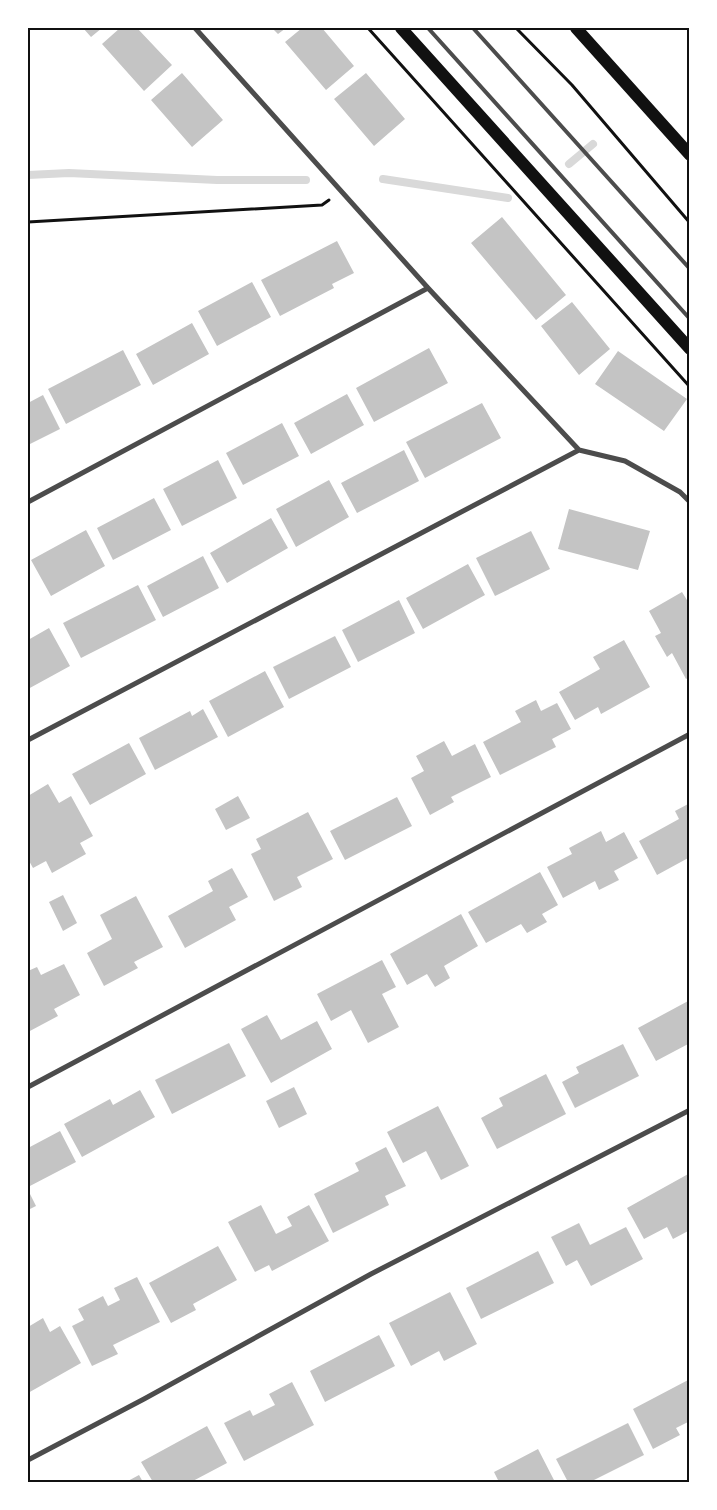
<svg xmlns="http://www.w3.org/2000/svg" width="717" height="1510" font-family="'Alegreya Sans',sans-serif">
  <rect width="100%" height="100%" fill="#fff"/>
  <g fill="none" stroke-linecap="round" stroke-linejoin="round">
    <!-- stream -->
    <path stroke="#d9d9d9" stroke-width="8" d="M569,164L593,144
      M28,175L69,173L217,180H306
      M383,179L508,198"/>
  </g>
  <!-- building -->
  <path fill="#c4c4c4" d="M83,28H102L91,37Z
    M120,28H137L172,65L144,91L102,44Z
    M272,28H286L278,34Z
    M302,28H322L354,66L326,90L285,42Z
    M182,73L223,120L192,147L151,100Z
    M366,73L405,119L374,146L334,99Z
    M502,217L566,295L536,320L471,243Z
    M337,241L354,273L332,284L334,288L280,316L261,280Z
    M252,282L271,317L217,346L198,311Z
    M572,302L610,349L579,375L541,326Z
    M192,323L209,354L153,385L136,354Z
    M429,348L448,383L374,422L356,388Z
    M123,350L141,385L66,424L48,389Z
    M618,351L687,399L664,431L595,384Z
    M347,394L364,425L311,454L294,423Z
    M43,395L60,429L28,445V403Z
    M482,403L501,438L425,478L406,442Z
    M282,423L299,456L243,485L226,453Z
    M404,450L419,481L357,513L341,483Z
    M218,460L237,498L182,526L163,489Z
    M329,480L349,517L296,547L276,509Z
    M154,498L171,530L113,560L97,528Z
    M569,509L650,531L638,570L558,549Z
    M271,518L288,548L227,583L210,553Z
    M86,530L105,566L51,596L31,560Z
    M531,531L550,569L495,596L476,558Z
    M203,556L219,588L163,617L147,586Z
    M468,564L485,595L423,629L406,598Z
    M138,585L156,620L81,658L63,623Z
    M682,592L690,605V677L686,679L672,653L667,657L655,636L661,633L649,611Z
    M399,600L415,633L358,662L342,630Z
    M49,628L70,666L28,689V640Z
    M335,636L351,667L289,699L273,667Z
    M624,640L650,687L601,714L598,707L575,720L559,692L600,669L593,657Z
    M265,671L284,707L228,737L209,701Z
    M536,700L541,711L557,703L571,729L552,739L556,747L500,775L483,742L521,722L515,711Z
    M203,709L218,737L155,770L139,738L190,711L192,716Z
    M444,741L452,756L475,744L491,777L451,797L454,802L430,815L411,778L424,771L416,756Z
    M129,743L146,774L90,805L72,774Z
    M48,784L59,803L71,796L93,836L80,843L86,854L52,873L46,861L33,868L28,859V796Z
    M238,796L250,818L226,830L215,809Z
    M397,797L412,826L345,860L330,831Z
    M690,803V857L657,875L639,841L679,819L675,811Z
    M308,812L333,859L297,877L302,887L274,901L251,854L261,849L256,839Z
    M601,831L606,842L624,832L638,858L614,871L619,880L599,890L595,881L563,898L547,867L572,854L569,848Z
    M232,868L248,897L229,907L236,920L185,948L168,916L213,891L208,881Z
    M540,872L558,905L542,914L547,922L527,933L521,924L486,943L468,912Z
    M63,895L77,923L63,931L49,902Z
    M136,896L163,947L134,962L138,968L104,986L87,953L112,939L100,915Z
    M461,914L478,946L444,966L450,978L435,987L427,974L407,985L390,954Z
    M382,960L396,987L382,994L399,1027L368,1043L351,1010L331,1021L317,994Z
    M64,964L80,995L54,1009L58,1016L28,1032V971L37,967L41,975Z
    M690,1000V1043L656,1061L638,1028Z
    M267,1015L281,1040L317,1021L332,1049L271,1083L241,1029Z
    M229,1043L246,1076L172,1114L155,1080Z
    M623,1044L639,1076L575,1108L562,1082L579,1073L576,1067Z
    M546,1074L566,1114L497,1149L481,1118L503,1106L499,1098Z
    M294,1087L307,1114L279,1128L266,1101Z
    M140,1090L155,1117L82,1157L64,1124L110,1099L113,1105Z
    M438,1106L469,1166L441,1180L426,1151L403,1163L387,1132Z
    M60,1131L76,1162L28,1187V1148Z
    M386,1147L406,1186L385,1196L389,1205L333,1233L314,1194L359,1171L355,1163Z
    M690,1173V1230L673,1239L667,1227L644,1239L627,1208Z
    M28,1190L36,1206L28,1210Z
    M261,1205L276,1234L292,1226L287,1217L309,1205L329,1241L272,1271L269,1265L255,1272L228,1222Z
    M579,1223L590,1245L626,1227L643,1259L591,1286L577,1260L566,1266L551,1237Z
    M218,1246L237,1280L193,1304L196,1310L171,1323L149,1283Z
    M538,1251L554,1283L481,1319L466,1288Z
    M137,1277L160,1322L113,1345L118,1354L92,1366L72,1326L84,1320L78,1309L103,1296L108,1306L120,1300L114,1288Z
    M450,1292L477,1344L444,1361L439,1351L411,1366L389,1323Z
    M43,1318L50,1332L60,1326L81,1363L28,1393V1327Z
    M379,1335L395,1366L325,1402L310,1371Z
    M690,1379V1421L676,1428L680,1435L653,1449L633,1409Z
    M292,1382L314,1425L244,1461L224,1423L250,1410L253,1416L275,1405L269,1394Z
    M628,1423L644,1455L590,1482H568L556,1459Z
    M207,1426L227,1463L191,1482H153L141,1462Z
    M538,1449L555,1482H499L494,1472Z
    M139,1475L143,1482H126Z"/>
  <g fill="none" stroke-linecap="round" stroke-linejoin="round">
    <!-- path -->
    <path stroke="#111" stroke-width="3" d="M368,28L690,387
      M516,28L572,85L690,223
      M28,222L322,205L329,200"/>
    <!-- service -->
    <path stroke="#4c4c4c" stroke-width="4" d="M428,28L690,319
      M473,28L690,269"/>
    <!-- minor -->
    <path stroke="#4c4c4c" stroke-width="5" d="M195,28L428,288L579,450L625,461L680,492L690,502
      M28,502L428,288
      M28,740L579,450
      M28,1087L690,734
      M28,1460L144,1399L371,1274L690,1110"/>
    <!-- primary -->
    <path stroke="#111" stroke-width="12" d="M401,28L690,349
      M576,28L690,155"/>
  </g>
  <!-- border -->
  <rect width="717" height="1510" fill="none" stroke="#ffffff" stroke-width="58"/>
  <rect x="29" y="29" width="659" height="1452" fill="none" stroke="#111" stroke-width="2"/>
</svg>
